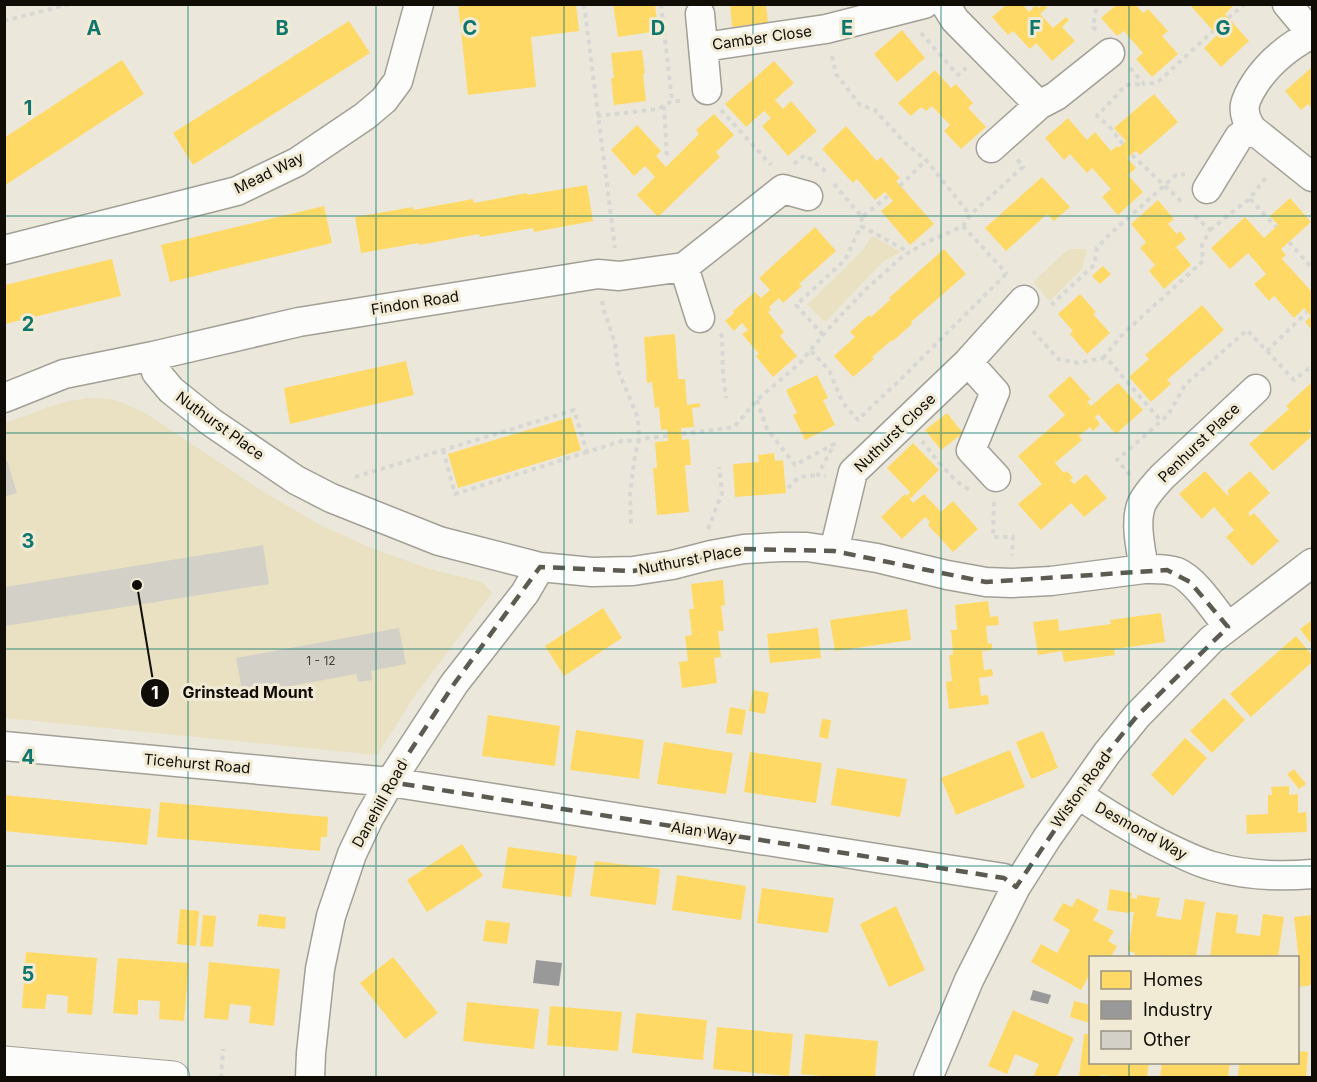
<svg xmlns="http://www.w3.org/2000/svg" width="1317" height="1082" font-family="Inter,sans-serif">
  <rect width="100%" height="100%" fill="#ebe8db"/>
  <!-- green -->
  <path fill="#e9e1c2" d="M872,236L901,252L884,261L825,322L807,305L861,252Z
    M1069,249H1087L1082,269L1050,301L1033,282Z
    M88,398L109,399L121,402L144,412L262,491L315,522L368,547L430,569L482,582L492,593L415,695L377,755L5,718V423L60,403Z"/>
  <!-- homes -->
  <path fill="#ffd966" d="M458,4H576L579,31L531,37L536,87L468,95Z
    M613,4H655L658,31L618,37Z
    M730,4H766L768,23L732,27Z
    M1007,4H1022L1029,12L1036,5L1039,8L1044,4L1047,8L1040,14L1053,28L1066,17L1069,20L1062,27L1075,41L1052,61L1036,43L1030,49L1013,31L1008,35L992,17Z
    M1117,4H1135L1143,13L1148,9L1168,31L1162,36L1178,54L1152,77L1136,59L1143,53L1124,31L1117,36L1101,18Z
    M1189,4H1235L1225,14L1249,41L1221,67L1204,48L1217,35Z
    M349,21L370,53L193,165L173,133Z
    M902,30L925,58L897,82L874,54Z
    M642,50L645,74H643L646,101L614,105L611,78H614L611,53Z
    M122,60L144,94L4,186V138Z
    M774,61L794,83L775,100L783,109L791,101L817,131L788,156L762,126L771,118L764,111L746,127L725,104Z
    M1312,67V109L1308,104L1301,110L1285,91Z
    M935,70L951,88L956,84L973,103L968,108L986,127L961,149L944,131L950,125L932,106L926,111L921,107L911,116L898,103Z
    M1154,94L1178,122L1140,155L1136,151L1127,158L1136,168L1128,175L1143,192L1118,215L1102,197L1111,189L1092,168L1087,173L1070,154L1064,160L1045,138L1068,118L1087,140L1095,132L1111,151L1117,146L1118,148L1126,141L1114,128Z
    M714,114L734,135L716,152L720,157L658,217L637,195L655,177L645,166L634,176L611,150L637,125L661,151L656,156L666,167L699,134L696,130Z
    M846,126L877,161L881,157L900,178L896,181L934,224L910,245L881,211L893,201L885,192L875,200L857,179L853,183L822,149Z
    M1042,177L1070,207L1054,221L1047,214L1006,251L985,228Z
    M587,185L593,221L534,232L533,228L480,237L479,234L419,245V243L361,253L355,217L413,207V210L473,199L474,203L527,193V195Z
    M1290,198L1311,222L1281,249L1286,255L1282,259L1312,292V330L1305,322L1311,316L1304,308L1294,318L1274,296L1269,301L1254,284L1266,274L1248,253L1230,269L1211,248L1245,217L1264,238L1278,225L1270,216Z
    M1158,200L1174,219L1168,224L1177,234L1180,231L1186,239L1176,247L1191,265L1164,289L1149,271L1155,265L1140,248L1146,242L1131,224Z
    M324,206L332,243L170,282L161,245Z
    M815,227L836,251L799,284L802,286L783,303L779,298L769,307L771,310L768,312L784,332L780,336L797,356L773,377L756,356L759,354L742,334L748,330L742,323L734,331L725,321L734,313L733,311L755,292L761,298L770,290L759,278Z
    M944,249L966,274L911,322L912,324L893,341L892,340L872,357L874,359L853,377L834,356L855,337L850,332L869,315L871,317L891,299L889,298Z
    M112,259L121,296L5,324V285Z
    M1103,266L1111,274L1100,284L1092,276Z
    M1080,294L1096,312L1093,314L1110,333L1087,354L1070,334L1073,331L1058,314Z
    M1202,305L1224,330L1167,380L1171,384L1151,402L1129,377L1149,359L1145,355Z
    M675,334L678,379H685L687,405L700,403V407L692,408L694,427L681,428L682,440L689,439L691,465H685L689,512L657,515L653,468H657L655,442L668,441L667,429L661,430L659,407L655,408L652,382L647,383L644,337Z
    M406,361L414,395L290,424L284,388Z
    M817,375L828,398L823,400L835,425L805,440L793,415L797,413L786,390Z
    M1070,376L1091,399L1087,402L1091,406L1118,383L1143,410L1116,434L1098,414L1095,417L1100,424L1093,431L1090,427L1079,436L1082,440L1055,463L1064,473L1066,471L1070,474L1073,478L1070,480L1074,484L1086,474L1107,498L1084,517L1071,503L1041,530L1018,504L1042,484L1018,456L1065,415L1048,396Z
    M1312,382V428L1308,432L1312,436L1273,471L1249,444L1289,409L1286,406Z
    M947,413L963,433L941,450L925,430Z
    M571,417L581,450L458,488L448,454Z
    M913,443L939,470L910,499L913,503L924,494L941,512L953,501L978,529L953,552L928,525L930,522L925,517L902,539L881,517L905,494L907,496L910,492L887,468Z
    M774,453L775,461L783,460L786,493L735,497L733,464L759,462L758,455Z
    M1205,471L1228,496L1229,494L1227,491L1250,471L1270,493L1248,513L1250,516L1254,513L1279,541L1252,566L1226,537L1234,530L1214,507L1202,519L1179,494Z
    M723,580L725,605L721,606L724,631H718L721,657L714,658L717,683L682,688L679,662L688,661L685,636L692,635L689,609H694L691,584Z
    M988,601L990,617L998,616L999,625L986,626L988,644L992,643V650L982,651L984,670L992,669L993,676L979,678L981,696L988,695L989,704L949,709L946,682L952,681L949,655H953L951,630H957L955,605Z
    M603,608L622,638L564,676L545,646Z
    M907,609L911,640L835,651L830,620Z
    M1161,613L1165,642L1114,649L1115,655L1064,662L1062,651L1038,655L1033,622L1058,619L1059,631L1111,624L1110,620Z
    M1312,620V645L1300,629Z
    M818,628L821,658L770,663L767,634Z
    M1296,636L1312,655V662L1251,717L1230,694Z
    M753,690L769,693L765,714L749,711Z
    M1224,698L1245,720L1212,753L1190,731Z
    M730,707L746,710L742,735L726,733Z
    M488,715L560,726L555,766L482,756Z
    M822,719L831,720L828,739L819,737Z
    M576,730L644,740L639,779L570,770Z
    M1043,731L1058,768L1031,779L1016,742Z
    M1185,738L1207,758L1173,796L1151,775Z
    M664,742L733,753L726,794L657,784Z
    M1010,750L1025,787L956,815L941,778Z
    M750,752L822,763L816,803L744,792Z
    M837,768L907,779L900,817L831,805Z
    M1294,769L1306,784L1299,789L1287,774Z
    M1289,786V795L1298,794V813L1306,812L1307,832L1247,834L1246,815L1268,814V795H1272L1271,787Z
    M4,795L151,809L147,845L4,831Z
    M160,802L328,817L327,837H321L320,851L157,837Z
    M462,844L483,876L427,912L407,880Z
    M508,847L577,856L571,897L502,888Z
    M595,861L660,869L656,905L590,896Z
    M677,875L746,886L741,920L672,910Z
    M762,888L834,898L828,933L757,923Z
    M1110,889L1132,893L1131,898L1137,899V895L1160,898L1156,916L1181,920L1185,899L1205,902L1196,957H1166L1152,955L1151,957H1134L1135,953L1128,951L1134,912H1129V913L1107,910Z
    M1077,898L1099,910L1093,920L1114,931L1108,941L1117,946L1111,957H1090V974L1081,990L1031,962L1041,944L1057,953L1070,930L1053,920L1063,903L1072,907Z
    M896,906L925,970L889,987L860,924Z
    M180,909L199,911L196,946L177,944Z
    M1216,912L1238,915L1236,933L1260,936L1263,914L1284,917L1278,957H1210Z
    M259,914L286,917L285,929L257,926Z
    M203,915L216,916L213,947L200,946Z
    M1312,915V985L1298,987V970H1300L1294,917Z
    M486,920L510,923L507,944L483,941Z
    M26,952L97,958L92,1015L67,1013L68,996L47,994L45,1009L22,1008Z
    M393,957L438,1013L405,1039L360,983Z
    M118,958L189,963L184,1021L159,1019L160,1001L138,1000V1015L113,1013Z
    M209,962L280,969L274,1026L249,1023L251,1006L230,1004L228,1020L204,1018Z
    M1074,1001L1090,1005V1023L1070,1017Z
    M467,1002L539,1009L534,1049L463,1041Z
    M550,1006L622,1012L618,1051L547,1045Z
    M1013,1010L1074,1038L1057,1077H1033L1039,1064L1015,1054L1007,1074L988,1066Z
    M636,1013L707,1020L703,1060L632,1053Z
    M717,1027L793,1034L789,1076L713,1069Z
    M805,1034L878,1041L875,1077H833L801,1074Z
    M1084,1034H1090V1062H1149L1147,1077H1125L1100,1075V1077H1079Z
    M1298,1051L1308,1052L1306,1077H1238L1239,1062H1298Z
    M1162,1062H1230L1228,1077H1160Z"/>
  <!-- industry -->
  <path fill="#999" d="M536,960L562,963L559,986L533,983Z
    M1033,990L1051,995L1048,1004L1030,1000Z"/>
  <!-- building -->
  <path fill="#d3d1c7" d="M7,460L17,493L4,497V461Z
    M263,545L269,584L5,626V587Z
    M399,628L406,664L371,671L372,680L358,682L356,674L291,686L292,694L277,696L276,689L243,695L236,658Z"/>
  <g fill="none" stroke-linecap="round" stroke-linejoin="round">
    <!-- street casing -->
    <g stroke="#a29f96" stroke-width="31">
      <path id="street" d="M945,4L955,20L1039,105L1056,96L1110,53
        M1287,4L1312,34
        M700,14L707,90
        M1312,34C1289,46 1271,60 1256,82C1245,99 1239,110 1252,129L1312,177
        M704,47L826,29L924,4
        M991,148L1039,105
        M1207,189L1239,137L1252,129
        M4,250L237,191L297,162L365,116L384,100L398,81L419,4
        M684,267L700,318
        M153,356L156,372L171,390L211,422L296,480L331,498L439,541L540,567L592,572L633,571L672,565L711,555L744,549L781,547H807L834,551L877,558L947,575L986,582L1011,583L1051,581L1144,569C1155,569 1166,568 1177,572C1196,580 1215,611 1228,627
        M968,362L995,392L971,450L996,477
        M4,398L64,374L153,356L299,322L598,274L619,276L684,267L783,189L808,196
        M834,551L853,472L968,362L1024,300
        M1144,569C1141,550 1134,521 1142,503C1147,493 1155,485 1162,477L1256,389
        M4,746L390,782L1004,878L1016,887
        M1078,794C1103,812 1129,827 1157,842C1175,851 1192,860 1212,866C1244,875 1279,877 1312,874
        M310,1078L311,1053L320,969L331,916L352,854L369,818L390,782L454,684L525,593L540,567
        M928,1078L969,980L1016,887L1047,838L1107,753L1137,716L1211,640L1312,563"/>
    </g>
    <!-- secondary casing -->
    <g stroke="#a29f96" stroke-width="35">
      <path id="secondary" d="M4,1063L173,1078"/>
    </g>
    <!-- path -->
    <path stroke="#d7d7d3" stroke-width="4" stroke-dasharray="4.5 4.5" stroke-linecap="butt" d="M584,4L615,248
      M661,4L672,101
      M1228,18L1245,4
      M4,21L70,4
      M1096,30L1093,27L1097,4
      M921,33L958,75L966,68
      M832,56L836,74L860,105L875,110L903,141L926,160L970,215
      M1130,68L1144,84L1157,83L1213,31
      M664,106L667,158
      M721,110L771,165
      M597,116L658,109L672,101H683
      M1123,144L1108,125L1097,116L1126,85L1143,84
      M1132,155L1183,203
      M794,164L805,155L824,170L827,175
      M834,184L862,217L888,196
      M900,186L926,160
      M1250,199L1276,227
      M862,217L861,226L909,252
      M963,226L1007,274
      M1210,230L1249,199L1268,175
      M1289,242L1312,268
      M602,301L604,311L615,343L618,370L638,418L639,440L635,455L630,493L631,526
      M1051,305L1094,265L1097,248L1107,237L1176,175L1185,174
      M1033,331L1058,359L1078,363L1103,358L1110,362L1161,421
      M720,334L722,336L723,374L726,398
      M823,335L796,305L845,260L861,226
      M811,351L829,370L843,403L858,420L871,407L898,382L1006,274
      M1267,351L1294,380L1312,366
      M1103,358L1123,334L1203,261L1202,245L1210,230L1194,215
      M757,400L767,429L795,465L834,444L818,475L826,476
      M682,434L734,427L757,400L800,363L828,329L864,291L903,256L927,242L963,226L970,215L1023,167L1017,159
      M922,441C931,453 957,487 971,490
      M443,450L455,494L587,452
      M1130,475L1117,460L1168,415L1185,385L1247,330L1267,351L1307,312
      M355,477L574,410L587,452L622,441L639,440L648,438L668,436
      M788,488L799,477L818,475
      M994,502L993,537H1013L1012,555
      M708,529L722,493L719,467
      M221,1078L223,1049"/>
    <!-- street -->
    <use href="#street" stroke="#fcfcfa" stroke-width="28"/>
    <!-- secondary -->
    <use href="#secondary" stroke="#fcfcfa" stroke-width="33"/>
  </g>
  <!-- marked area -->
  <path fill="none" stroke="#5c5a51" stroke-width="4.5" stroke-dasharray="12 8" stroke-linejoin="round" d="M744,549L834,551L986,582L1167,570L1190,582L1228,627L1137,716L1107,753L1016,887L1004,878L390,782L454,684L540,567L633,571Z"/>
  <!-- grid -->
  <path fill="none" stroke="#0f766e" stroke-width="1.5" stroke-opacity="0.55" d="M188,4V1078M376,4V1078M564,4V1078M753,4V1078M941,4V1078M1129,4V958M4,216H1312M4,433H1312M4,649H1312M4,866H1312M1129,1062V1078"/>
  <g text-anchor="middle" stroke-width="6" stroke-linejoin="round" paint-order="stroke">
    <!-- number labels -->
    <g font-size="12" fill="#413f37">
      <text x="321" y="665">1 - 12</text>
    </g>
    <!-- street labels -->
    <g font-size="15" fill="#0f0d06" stroke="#f1ebd5">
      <text transform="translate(762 38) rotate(-8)" y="5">Camber Close</text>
      <text transform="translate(269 173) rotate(-26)" y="5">Mead Way</text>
      <text transform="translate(415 303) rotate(-9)" y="5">Findon Road</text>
      <text transform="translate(220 426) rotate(36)" y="5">Nuthurst Place</text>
      <text transform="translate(895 433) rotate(-44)" y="5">Nuthurst Close</text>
      <text transform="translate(1199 443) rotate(-44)" y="5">Penhurst Place</text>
      <text transform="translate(690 560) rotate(-11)" y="5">Nuthurst Place</text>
      <text transform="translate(197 764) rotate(5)" y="5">Ticehurst Road</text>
      <text transform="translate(1081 790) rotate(-54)" y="5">Wiston Road</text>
      <text transform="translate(380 804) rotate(-61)" y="5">Danehill Road</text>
      <text transform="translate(1141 831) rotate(29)" y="5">Desmond Way</text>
      <text transform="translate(704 832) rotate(9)" y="5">Alan Way</text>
    </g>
  </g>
  <g font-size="20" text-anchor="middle" font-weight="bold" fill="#0f766e" stroke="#f1ebd5" stroke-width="6" stroke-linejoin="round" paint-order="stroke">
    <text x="94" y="35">A</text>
    <text x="282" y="35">B</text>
    <text x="470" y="35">C</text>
    <text x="658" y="35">D</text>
    <text x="847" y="35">E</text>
    <text x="1035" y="35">F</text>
    <text x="1223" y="35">G</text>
    <text x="28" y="115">1</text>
    <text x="28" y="331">2</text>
    <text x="28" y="548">3</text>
    <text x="28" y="764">4</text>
    <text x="28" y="981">5</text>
  </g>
  <!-- callouts -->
  <path fill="none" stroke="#0f0d06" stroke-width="2" d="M137 585L155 693"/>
  <g fill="#0f0d06" stroke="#f1ebd5" stroke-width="2">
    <circle cx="137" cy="585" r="6"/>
    <circle cx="155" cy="693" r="15"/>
  </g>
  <g font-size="18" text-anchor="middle" font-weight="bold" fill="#fff">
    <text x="155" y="699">1</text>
  </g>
  <g font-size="16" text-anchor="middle" font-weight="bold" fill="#0f0d06" stroke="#f1ebd5" stroke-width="6" stroke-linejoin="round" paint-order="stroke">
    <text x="248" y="698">Grinstead Mount</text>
  </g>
  <!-- border -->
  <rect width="1317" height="1082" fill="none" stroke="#0f0d06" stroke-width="12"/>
  <!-- legend -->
  <rect x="1089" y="956" width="210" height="108" fill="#f1ebd5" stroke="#979282" stroke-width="1.5"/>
  <rect x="1101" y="971" width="30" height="18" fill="#ffd966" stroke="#979282" stroke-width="1.5"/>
  <text x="1143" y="986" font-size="18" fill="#0f0d06">Homes</text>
  <rect x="1101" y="1001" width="30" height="18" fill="#999999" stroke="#979282" stroke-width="1.5"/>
  <text x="1143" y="1016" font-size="18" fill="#0f0d06">Industry</text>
  <rect x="1101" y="1031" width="30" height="18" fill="#d3d1c7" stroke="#979282" stroke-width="1.5"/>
  <text x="1143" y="1046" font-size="18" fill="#0f0d06">Other</text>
</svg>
